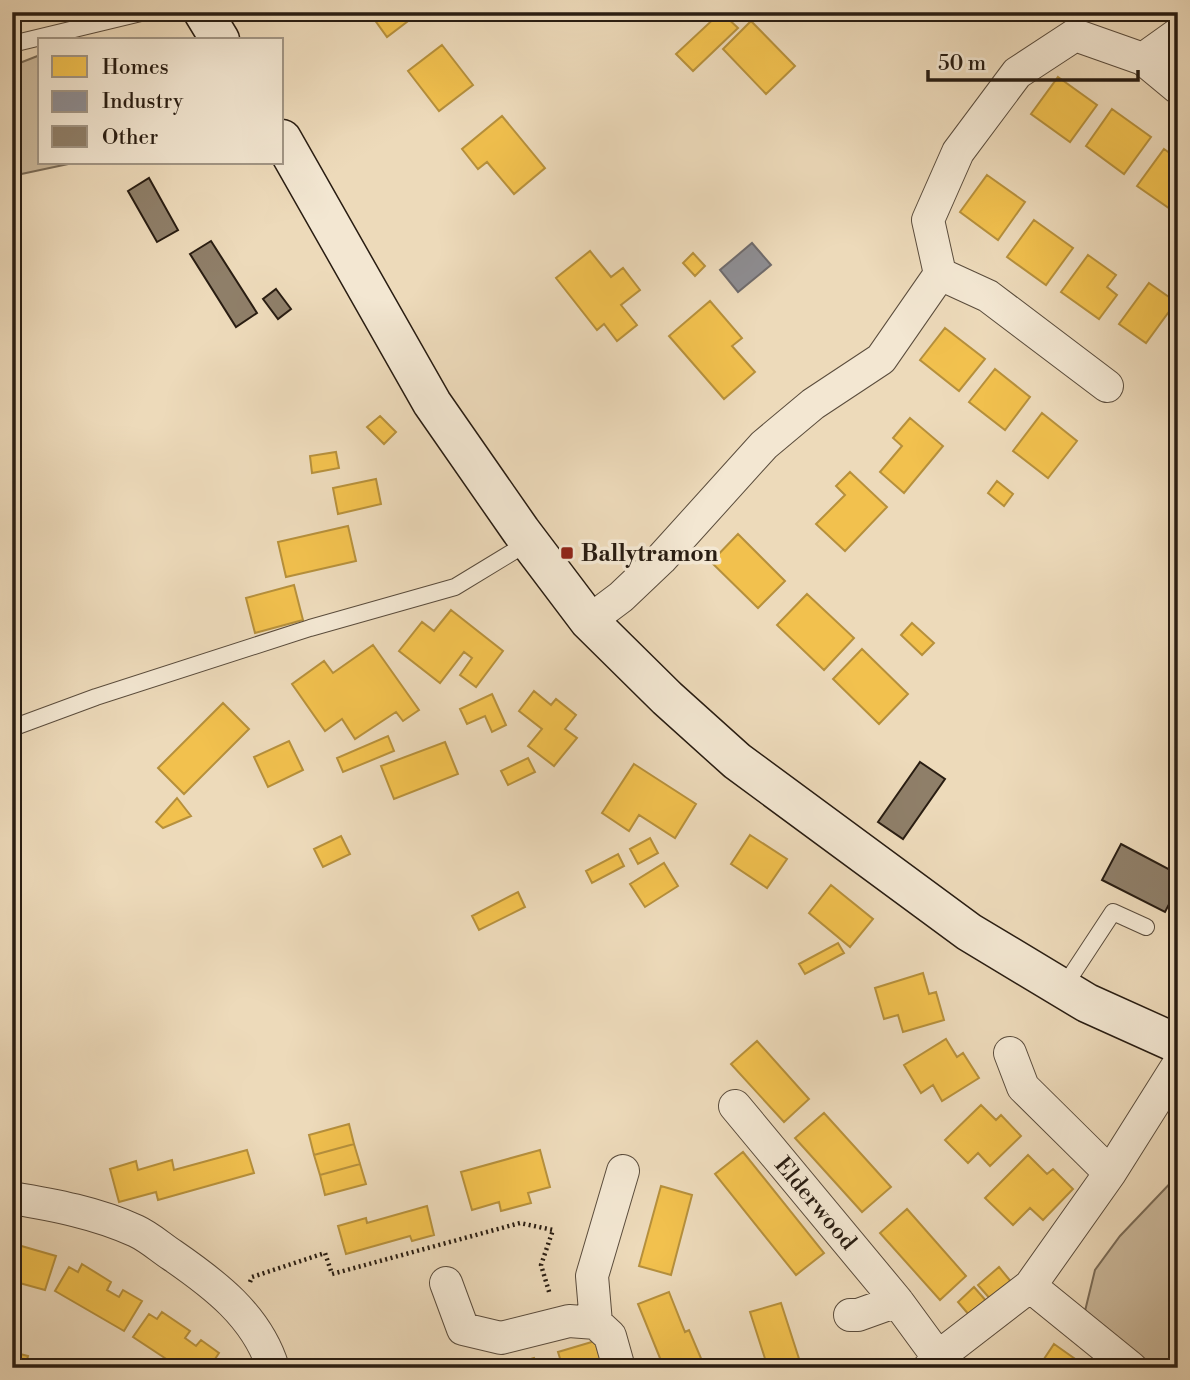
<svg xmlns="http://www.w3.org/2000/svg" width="1190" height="1380" font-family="'Libre Bodoni',serif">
  <rect width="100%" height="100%" fill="#eddaba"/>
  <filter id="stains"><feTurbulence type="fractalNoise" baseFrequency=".00286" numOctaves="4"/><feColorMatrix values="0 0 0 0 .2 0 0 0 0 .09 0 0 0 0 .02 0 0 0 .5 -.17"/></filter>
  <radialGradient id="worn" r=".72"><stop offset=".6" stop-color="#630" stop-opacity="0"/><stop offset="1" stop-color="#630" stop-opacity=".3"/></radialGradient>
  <!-- green -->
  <path fill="#ccba9d" stroke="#7a6c58" stroke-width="2" d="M40,55V163H73L12,176V66Z
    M1178,1175V1368H1158L1115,1338L1085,1311L1095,1270L1120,1236Z"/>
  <!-- homes -->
  <path fill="#f2c14e" stroke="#b6903c" stroke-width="2" d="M369,12H420L387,37Z
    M721,12L738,28L693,71L676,54Z
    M751,21L795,66L766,94L723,49Z
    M442,45L473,85L439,111L408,71Z
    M1058,77L1097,105L1070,142L1031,114Z
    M1112,109L1151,137L1124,174L1086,146Z
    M502,116L545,168L514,194L487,162L478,169L462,149Z
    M1164,149L1178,159V210L1176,213L1137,186Z
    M987,175L1025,202L998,240L960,212Z
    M1034,220L1073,248L1046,285L1007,257Z
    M590,251L611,277L623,268L640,290L621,305L637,325L617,341L604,324L597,330L556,278Z
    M693,253L705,266L695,276L683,263Z
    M1088,255L1116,275L1107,287L1117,295L1099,319L1061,292Z
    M1149,283L1176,302L1146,343L1119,324Z
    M710,301L742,338L732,346L755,372L724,399L669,336Z
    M945,328L985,359L959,391L920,360Z
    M995,369L1030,397L1005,430L969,402Z
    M1042,413L1077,441L1048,478L1013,451Z
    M380,416L396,432L384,444L367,427Z
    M910,418L943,446L904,493L880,472L902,446L893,438Z
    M336,452L339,468L312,473L310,456Z
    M850,472L887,507L845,551L816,524L845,495L836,486Z
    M376,479L381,504L338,514L333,488Z
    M997,481L1013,494L1004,506L988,493Z
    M348,526L356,561L286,577L278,542Z
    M738,534L785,581L758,608L711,562Z
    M294,585L303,620L255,633L246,598Z
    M807,594L854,638L824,670L777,625Z
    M451,610L503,651L476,687L460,675L472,658L464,652L440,683L399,651L422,622L434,631Z
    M912,623L934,643L922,655L901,635Z
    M373,645L419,710L403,721L396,712L355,739L342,719L325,731L292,684L324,661L333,673Z
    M862,649L908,694L879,724L833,679Z
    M534,691L551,705L556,699L576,715L565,729L577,738L554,766L528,746L542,729L519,711Z
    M492,694L506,725L492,732L485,716L467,724L460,709Z
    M223,703L249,729L184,794L158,768Z
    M388,736L394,751L343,772L337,758Z
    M289,741L303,770L268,787L254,757Z
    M445,742L458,774L394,799L381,766Z
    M528,758L535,772L508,785L501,771Z
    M634,764L696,804L675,838L639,815L629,831L602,813Z
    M177,798L191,816L163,828L156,822Z
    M750,835L787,859L767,888L731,864Z
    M341,836L350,854L323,867L314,849Z
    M650,838L658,853L638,864L630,849Z
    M618,854L624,866L592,883L586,871Z
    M664,863L678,886L645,907L630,884Z
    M831,885L873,919L850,947L809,913Z
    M518,892L525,907L479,930L472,916Z
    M838,943L844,953L805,974L799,964Z
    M923,973L929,994L936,992L944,1020L903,1032L898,1015L884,1019L875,988Z
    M946,1039L957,1057L963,1053L979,1078L942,1101L933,1085L921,1093L904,1065Z
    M757,1041L809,1099L784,1122L731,1064Z
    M981,1105L996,1120L1001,1115L1021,1136L990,1166L978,1153L968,1163L945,1140Z
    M824,1113L891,1187L862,1212L795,1138Z
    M349,1124L354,1144L314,1155L309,1135Z
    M354,1144L360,1164L320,1175L314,1155Z
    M247,1150L254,1173L158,1200L156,1192L119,1202L110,1169L136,1161L138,1170L172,1160L174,1170Z
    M540,1150L550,1187L528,1193L531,1203L501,1211L499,1202L472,1210L461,1172Z
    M743,1152L824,1253L796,1275L715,1174Z
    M1028,1155L1047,1174L1053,1169L1073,1189L1043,1220L1030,1208L1013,1225L985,1198Z
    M360,1164L366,1184L325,1195L320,1175Z
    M661,1186L692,1195L671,1275L639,1266Z
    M427,1206L434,1235L412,1241L410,1236L346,1254L338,1226L366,1218L367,1223Z
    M907,1209L966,1276L940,1300L880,1233Z
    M12,1244L18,1245L12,1264Z
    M18,1245L56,1256L45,1290L12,1281V1264Z
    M82,1264L111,1282L107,1290L119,1297L123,1290L142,1301L124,1331L55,1291L69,1267L78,1272Z
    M999,1267L1012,1283L992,1301L978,1285Z
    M974,1287L987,1302L970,1316L958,1302Z
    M669,1292L685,1332L689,1330L703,1363L691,1368H664L638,1304Z
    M781,1303L802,1368H768L750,1312Z
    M162,1312L190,1331L185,1338L196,1346L201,1340L219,1353L209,1368H180L133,1337L149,1314L157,1319Z
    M595,1341L603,1368H563L558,1352Z
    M1054,1344L1088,1368H1038Z
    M12,1352L28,1356L25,1368H12Z
    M534,1358L537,1368H512L511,1365Z"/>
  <!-- industry -->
  <path fill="#8d8d92" stroke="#6f6b6c" stroke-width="2" d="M752,243L771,265L738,292L720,270Z"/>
  <!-- building -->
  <path fill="#8f7f69" stroke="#291d12" stroke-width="2" d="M149,178L178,230L157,242L128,191Z
    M211,241L257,313L236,327L190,254Z
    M276,289L291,309L278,319L263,299Z
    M920,762L945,779L903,839L878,822Z
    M1121,844L1178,874V887L1165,912L1102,880Z"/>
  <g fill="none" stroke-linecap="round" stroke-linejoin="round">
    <!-- service casing -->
    <g stroke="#5a4c3c" stroke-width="18">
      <path id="service" d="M12,44L145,12
        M12,728L96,697L310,628L455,587L529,542
        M1063,988L1113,912L1146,927"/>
    </g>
    <!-- minor casing -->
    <g stroke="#5a4c3c" stroke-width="34">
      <path id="minor" d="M1143,59L1178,34
        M940,274L988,296L1107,386
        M589,621L621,597L661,559L764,445L813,404L881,359L940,274L928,220L958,152L1017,73L1075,35L1143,59L1178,88
        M1010,1053L1023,1087L1110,1173
        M735,1106L897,1301L938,1357
        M12,1198C54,1205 97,1213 136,1231C149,1237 160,1247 172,1255C214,1284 257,1316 273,1368
        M446,1283L463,1329L501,1338L569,1321L596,1323L610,1336L619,1368
        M1030,1286L1131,1368
        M850,1315H858L897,1301
        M596,1323L592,1276L623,1171
        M929,1368L938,1357L1030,1286L1110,1173L1178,1065"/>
    </g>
    <!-- secondary casing -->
    <g stroke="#291d12" stroke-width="41">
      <path id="secondary" d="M203,12L220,40
        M282,139L432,403L521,531L589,621L667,698L737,761L969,932L1087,1003L1178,1044"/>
    </g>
    <!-- path -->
    <path stroke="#291d12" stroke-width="4.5" stroke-dasharray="2 3.5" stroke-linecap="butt" d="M250,1282L252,1277L325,1253L332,1274L520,1223L553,1230L541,1265L550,1295"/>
    <!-- service -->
    <use href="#service" stroke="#f3e7d2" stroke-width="16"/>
    <!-- minor -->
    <use href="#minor" stroke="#f3e7d2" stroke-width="32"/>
    <!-- secondary -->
    <use href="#secondary" stroke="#f3e7d2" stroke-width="38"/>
  </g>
  <!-- markers -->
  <rect fill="#8f2418" stroke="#f3e7d2" stroke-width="2.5" x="560" y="546" width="14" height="14" rx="3.5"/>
  <g text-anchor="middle" stroke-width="7" stroke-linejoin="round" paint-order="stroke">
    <!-- poi labels -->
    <g font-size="23" font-weight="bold" fill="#291d12" stroke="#f3e7d2" text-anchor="start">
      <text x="581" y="561">Ballytramon</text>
    </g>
    <!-- street labels -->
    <g font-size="23" fill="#291d12" stroke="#f3e7d2">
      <text transform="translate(816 1203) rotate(50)" y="8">Elderwood</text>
    </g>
  </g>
  <!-- margin -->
  <rect width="1190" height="1380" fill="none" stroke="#eddaba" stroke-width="42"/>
  <rect x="14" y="14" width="1162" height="1352" fill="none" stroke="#291d12" stroke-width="3.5"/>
  <rect x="21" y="21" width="1148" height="1338" fill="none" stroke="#291d12" stroke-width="2"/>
  <!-- legend -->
  <rect x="38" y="38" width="245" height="126" fill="#f3e7d2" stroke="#a29685" stroke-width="2"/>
  <rect x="52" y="56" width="35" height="21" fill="#f2c14e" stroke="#a29685" stroke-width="2"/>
  <text x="102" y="74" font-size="21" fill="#291d12">Homes</text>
  <rect x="52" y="91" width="35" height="21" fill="#8d8d92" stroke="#a29685" stroke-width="2"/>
  <text x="102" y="108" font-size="21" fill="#291d12">Industry</text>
  <rect x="52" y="126" width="35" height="21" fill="#8f7f69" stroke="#a29685" stroke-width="2"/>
  <text x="102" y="144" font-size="21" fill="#291d12">Other</text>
  <!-- scale -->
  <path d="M928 70v10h210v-10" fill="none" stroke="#291d12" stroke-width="3.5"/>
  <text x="938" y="70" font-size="21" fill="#291d12" stroke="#f3e7d2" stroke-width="5" paint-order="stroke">50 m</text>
  <rect width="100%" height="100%" filter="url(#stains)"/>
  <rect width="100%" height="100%" fill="url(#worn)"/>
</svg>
